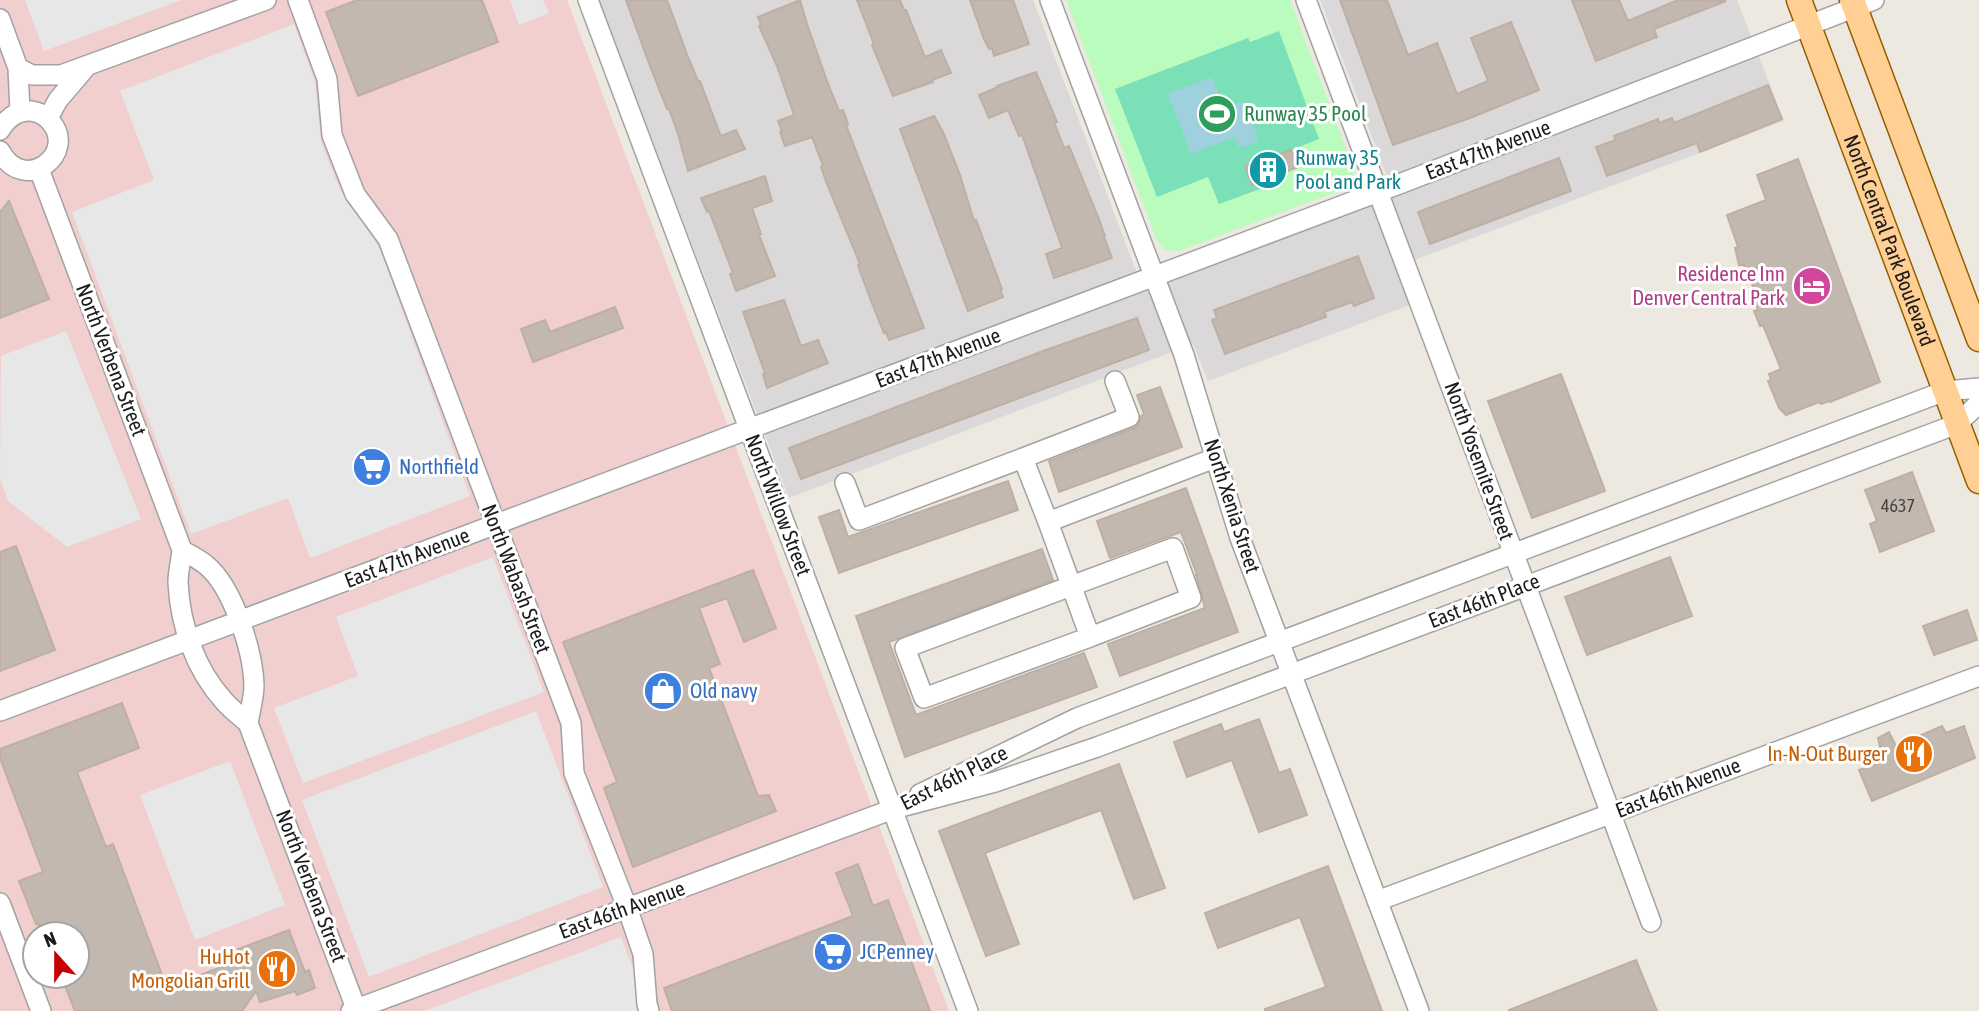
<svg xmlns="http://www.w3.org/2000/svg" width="1979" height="1011" font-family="'Asap Condensed',sans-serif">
  <rect width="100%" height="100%" fill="#eee9e0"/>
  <!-- residential -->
  <path fill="#dad8d8" d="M599,0H1033L1143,289L1394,195L1320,0H1737L1784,121L1396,267L1410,305L1208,381L1193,344L789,498Z"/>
  <!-- commercial -->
  <path fill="#f0cfce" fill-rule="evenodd" d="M0,0H567L949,1011H0ZM35,934H77V976H35Z"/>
  <!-- park -->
  <path fill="#bafbbe" d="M1066,0H1290L1354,170L1353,181L1344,189L1179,251L1165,250L1157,241Z"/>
  <!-- pitch -->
  <path fill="#7be0b7" d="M1279,31L1319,139L1291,150L1298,167L1268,178L1271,185L1219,204L1208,177L1157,197L1115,89L1248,38L1250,42Z"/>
  <!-- parking -->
  <path fill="#e7e7e7" d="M25,0H181L44,51Z
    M510,0H543L549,13L519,25Z
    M294,24L315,82L321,142L340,190L379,247L470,496L310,558L288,498L191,534L72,212L154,180L120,91Z
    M66,331L141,519L67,547L8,501L0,478L1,356Z
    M493,557L544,692L303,783L274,708L358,676L336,617Z
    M536,711L603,887L369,977L302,800Z
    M230,761L285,905L195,940L140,795Z
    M621,937L649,1011H424Z"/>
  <!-- water -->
  <path fill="#9fd0dd" d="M1212,77L1224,109L1244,101L1259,141L1239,148L1235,137L1191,154L1168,94Z"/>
  <!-- building -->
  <path fill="#c2b8b0" stroke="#bfafa2" stroke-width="2" d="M357,0H482L498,42L358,96L326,12Z
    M626,0H667L688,57L698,81H700L720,134L721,136L736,130L745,149L688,171L678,134L669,109H667L650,66Z
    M800,0L807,24L828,84L839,111L843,110L848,124L846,125L924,328L889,340L886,332L884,333L873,306L861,274L858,265L860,264L827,184L821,167L823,166L812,137L785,146L780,132L782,131L778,121L794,115L777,66L759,26L761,25L758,17Z
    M857,0H900L904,10H906L925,57L941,50L951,73L932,80L933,82L893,96L872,45L874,44Z
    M970,0H1013L1029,44L994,56L992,48L989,49L984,39Z
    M1340,0H1387L1408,55L1437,43L1457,94L1488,81L1471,38L1511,22L1539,90L1470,118L1393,145Z
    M1572,0H1619L1628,21L1678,0L1726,1L1654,29L1657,37L1596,61Z
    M1036,72L1057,122H1054L1064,148L1069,146L1099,219L1105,236L1104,237L1112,258L1054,278L1046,254L1062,248L1022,135L1019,136L1008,110L989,118L979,95L998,87L997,86Z
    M1768,85L1782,119L1700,152L1697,143L1607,176L1596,147L1616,140L1614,136L1658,119L1659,123L1672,118L1674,123Z
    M934,116L943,132L960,175L974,221L976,220L1002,289H1000L1003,297L968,311L900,129Z
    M1291,150L1298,167L1252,185L1245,166Z
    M1559,158L1571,191L1430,244L1418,212Z
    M1798,159L1880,382L1830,402L1829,401L1821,404L1819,402L1786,415L1779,408L1768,381L1771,380L1769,374L1781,369L1763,325L1760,326L1754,311L1758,310L1752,292L1755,291L1744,265H1739L1735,248L1738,247L1727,215L1766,200L1757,175Z
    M765,176L772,201L752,208L761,234L759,235L775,276L736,291L730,274L733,273L709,211L707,212L701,198Z
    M9,201L49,299L0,318V212Z
    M1358,256L1374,298L1354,306L1352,302L1324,312L1326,317L1225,354L1212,320L1217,318L1214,310Z
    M784,300L801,346L818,340L828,363L767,388L763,374L765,373L743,312Z
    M615,307L623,328L533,362L521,329L545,320L550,332Z
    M1137,318L1149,350L801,479L789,448L1043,351Z
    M1561,374L1605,491L1532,518L1488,401Z
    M1160,387L1182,447L1059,492L1049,461L1134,428L1139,424L1141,416L1144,414L1137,395Z
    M1912,472L1934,531L1880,552L1870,524L1877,521L1865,490Z
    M1008,481L1018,510L839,573L819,517L839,510L848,537Z
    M1186,488L1238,632L1120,676L1108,644L1205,608L1196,575H1197L1181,532L1110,558L1097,521Z
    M16,546L55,650L0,671V552Z
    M1042,549L1053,580L889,642L916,715L1084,653L1097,687L905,757L856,616Z
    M1670,557L1692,616L1587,655L1565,597Z
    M753,570L776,628L744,642L727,598L699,608L720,664L709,668L758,796L769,795L776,811L633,867L604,788L617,782L563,642Z
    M1967,610L1977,640L1934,655L1923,626Z
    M122,703L139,748L77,772L106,847L113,844L167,988L242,959L238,949L289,930L305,972L309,970L315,988L297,995L295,991L260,1002L256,991L242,1011H75L61,976H77V934H42L38,923L36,924L19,881L43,872L0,758V749Z
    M1259,719L1279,773L1290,769L1307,815L1259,832L1232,760L1187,777L1174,742L1221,724L1224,732Z
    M1942,726L1946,733L1964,726L1975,758L1872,801L1859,770L1875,764L1881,751L1878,738L1889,732L1896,746Z
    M1119,764L1165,888L1134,899L1101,810L985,853L1019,944L986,956L939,831Z
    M858,864L873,906L888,900L930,1011H672L664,988L853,916L836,873Z
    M1328,866L1382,1011H1265V1009L1326,987L1300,917L1218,948L1205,913Z
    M1636,960L1657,1011H1510L1509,1010Z"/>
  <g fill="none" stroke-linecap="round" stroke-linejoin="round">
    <!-- minor casing -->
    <g stroke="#a2a2a2" stroke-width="22">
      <path id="minor" d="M298,0L327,79L332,135L355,194L388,239L571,723L574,773L627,907L643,954L647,1004L649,1011
        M588,0L968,1011
        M1050,0L1184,355L1240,538L1419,1011
        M1306,0L1563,685L1651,922
        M0,19L18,68L20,112
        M18,68L32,75H61L266,0
        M48,118L58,100L86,67
        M0,130C7,118 17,110 31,111C38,112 45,115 50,121C79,153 24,196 0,151
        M39,169L182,550C181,561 178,572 178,582C180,625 195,669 224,701C231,709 240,716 248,723L357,1011
        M845,483L859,520L1023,458
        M1048,522L1023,458L1129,417L1115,381
        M182,550C190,555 199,559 206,565C233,587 253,651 254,685C254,697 250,711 248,723
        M1090,637L924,698L905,648L1173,548L1191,598L1090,637L1048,522L1215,458
        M0,711L1402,183L1874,0
        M920,794L1077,718L1945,391L1979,388
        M1377,901L1979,676
        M0,903L41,1011
        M351,1011L893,809L995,782L1097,747L1957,424L1979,403"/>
    </g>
    <!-- major casing -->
    <g stroke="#936000" stroke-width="27">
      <g id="major">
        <path id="s1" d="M1799,0L1979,481"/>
        <path d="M1852,0L1979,339"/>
      </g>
    </g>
    <!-- minor -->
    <use href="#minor" stroke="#fff" stroke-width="19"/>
    <!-- major -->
    <use href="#major" stroke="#ffcf94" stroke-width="24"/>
  </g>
  <!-- icons -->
  <defs>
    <g id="stadium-disc" transform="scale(2.0125)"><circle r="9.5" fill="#2e9e5b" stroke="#fff"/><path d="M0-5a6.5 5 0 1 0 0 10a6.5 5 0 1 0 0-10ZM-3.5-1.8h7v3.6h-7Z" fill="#fff"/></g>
    <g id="building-disc" transform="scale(2.0125)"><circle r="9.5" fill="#0f9aa8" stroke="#fff"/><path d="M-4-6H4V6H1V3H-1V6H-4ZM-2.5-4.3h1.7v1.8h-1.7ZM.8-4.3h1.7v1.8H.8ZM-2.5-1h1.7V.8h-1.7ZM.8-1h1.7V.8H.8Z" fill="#fff"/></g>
    <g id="hotel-disc" transform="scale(2.0125)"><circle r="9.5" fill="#d1479c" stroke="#fff"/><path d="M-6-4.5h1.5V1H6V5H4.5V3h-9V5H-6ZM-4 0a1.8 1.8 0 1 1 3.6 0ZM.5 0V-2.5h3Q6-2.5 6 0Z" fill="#fff"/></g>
    <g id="supermarket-disc" transform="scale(2.0125)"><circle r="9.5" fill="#3f7fe0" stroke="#fff"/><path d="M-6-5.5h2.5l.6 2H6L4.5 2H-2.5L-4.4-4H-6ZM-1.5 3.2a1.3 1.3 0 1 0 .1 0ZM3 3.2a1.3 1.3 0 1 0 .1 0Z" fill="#fff"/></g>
    <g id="shop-disc" transform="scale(2.0125)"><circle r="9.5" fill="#3f7fe0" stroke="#fff"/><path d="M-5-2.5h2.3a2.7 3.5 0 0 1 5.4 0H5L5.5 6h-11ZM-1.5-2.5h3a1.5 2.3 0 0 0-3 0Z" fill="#fff"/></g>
    <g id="restaurant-disc" transform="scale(2.0125)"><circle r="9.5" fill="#e8710a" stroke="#fff"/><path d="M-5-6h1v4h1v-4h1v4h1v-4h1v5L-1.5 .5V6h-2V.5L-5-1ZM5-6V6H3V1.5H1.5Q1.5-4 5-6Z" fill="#fff"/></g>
  </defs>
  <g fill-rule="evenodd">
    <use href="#stadium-disc" x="1217" y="114"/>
    <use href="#building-disc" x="1268" y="170"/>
    <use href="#hotel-disc" x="1812" y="286"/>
    <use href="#supermarket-disc" x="372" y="467"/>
    <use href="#shop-disc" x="663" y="691"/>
    <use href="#restaurant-disc" x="1914" y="754"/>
    <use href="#supermarket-disc" x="833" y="952"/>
    <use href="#restaurant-disc" x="277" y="969"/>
  </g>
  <g text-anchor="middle" stroke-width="6" stroke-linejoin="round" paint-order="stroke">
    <!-- number labels -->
    <g font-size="18" fill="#454240">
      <text x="1898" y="512">4637</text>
    </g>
    <!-- leisure labels -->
    <g font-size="21" fill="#27864d" stroke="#fff" text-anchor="start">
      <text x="1244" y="121">Runway 35 Pool</text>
    </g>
    <!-- street labels -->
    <g font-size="21" fill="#1b1b1b" stroke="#fff">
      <text transform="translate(1488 150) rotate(-21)" y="7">East 47th Avenue</text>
      <text dy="7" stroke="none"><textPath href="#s1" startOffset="257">North Central Park Boulevard</textPath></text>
      <text transform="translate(938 358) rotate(-21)" y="7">East 47th Avenue</text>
      <text transform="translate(111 360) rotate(69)" y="7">North Verbena Street</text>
      <text transform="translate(1479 461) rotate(70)" y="7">North Yosemite Street</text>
      <text transform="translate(778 505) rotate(69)" y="7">North Willow Street</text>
      <text transform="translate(1232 506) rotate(72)" y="7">North Xenia Street</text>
      <text transform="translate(407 558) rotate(-21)" y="7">East 47th Avenue</text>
      <text transform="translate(516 579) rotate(69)" y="7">North Wabash Street</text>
      <text transform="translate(1484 601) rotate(-21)" y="7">East 46th Place</text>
      <text transform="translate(954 778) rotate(-27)" y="7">East 46th Place</text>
      <text transform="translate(1678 788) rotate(-21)" y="7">East 46th Avenue</text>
      <text transform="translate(311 886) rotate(69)" y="7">North Verbena Street</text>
      <text transform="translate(622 910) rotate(-20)" y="7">East 46th Avenue</text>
    </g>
    <!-- culture labels -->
    <g font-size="21" fill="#0d838f" stroke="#fff" text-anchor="start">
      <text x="1295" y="165">Runway 35<tspan x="1295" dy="24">Pool and Park</tspan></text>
    </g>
    <!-- hotel labels -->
    <g font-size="21" fill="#b23c85" stroke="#fff" text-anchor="end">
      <text x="1785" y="281">Residence Inn<tspan x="1785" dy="24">Denver Central Park</tspan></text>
    </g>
    <!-- shop labels -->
    <g font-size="21" fill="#366cbe" stroke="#fff" text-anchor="start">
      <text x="399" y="474">Northfield</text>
      <text x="690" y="698">Old navy</text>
      <text x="860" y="959">JCPenney</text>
    </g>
    <!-- food labels -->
    <g font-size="21" fill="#c56008" stroke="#fff" text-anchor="end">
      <text x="1887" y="761">In-N-Out Burger</text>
      <text x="250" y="964">HuHot<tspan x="250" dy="24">Mongolian Grill</tspan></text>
    </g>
  </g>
  <!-- north arrow -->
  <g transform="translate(56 955) rotate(339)"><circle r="33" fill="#ffffff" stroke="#a4a4a4" stroke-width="2"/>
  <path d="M0-5L12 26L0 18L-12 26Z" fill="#c70004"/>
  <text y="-10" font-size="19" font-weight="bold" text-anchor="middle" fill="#1b1b1b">N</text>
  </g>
</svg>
